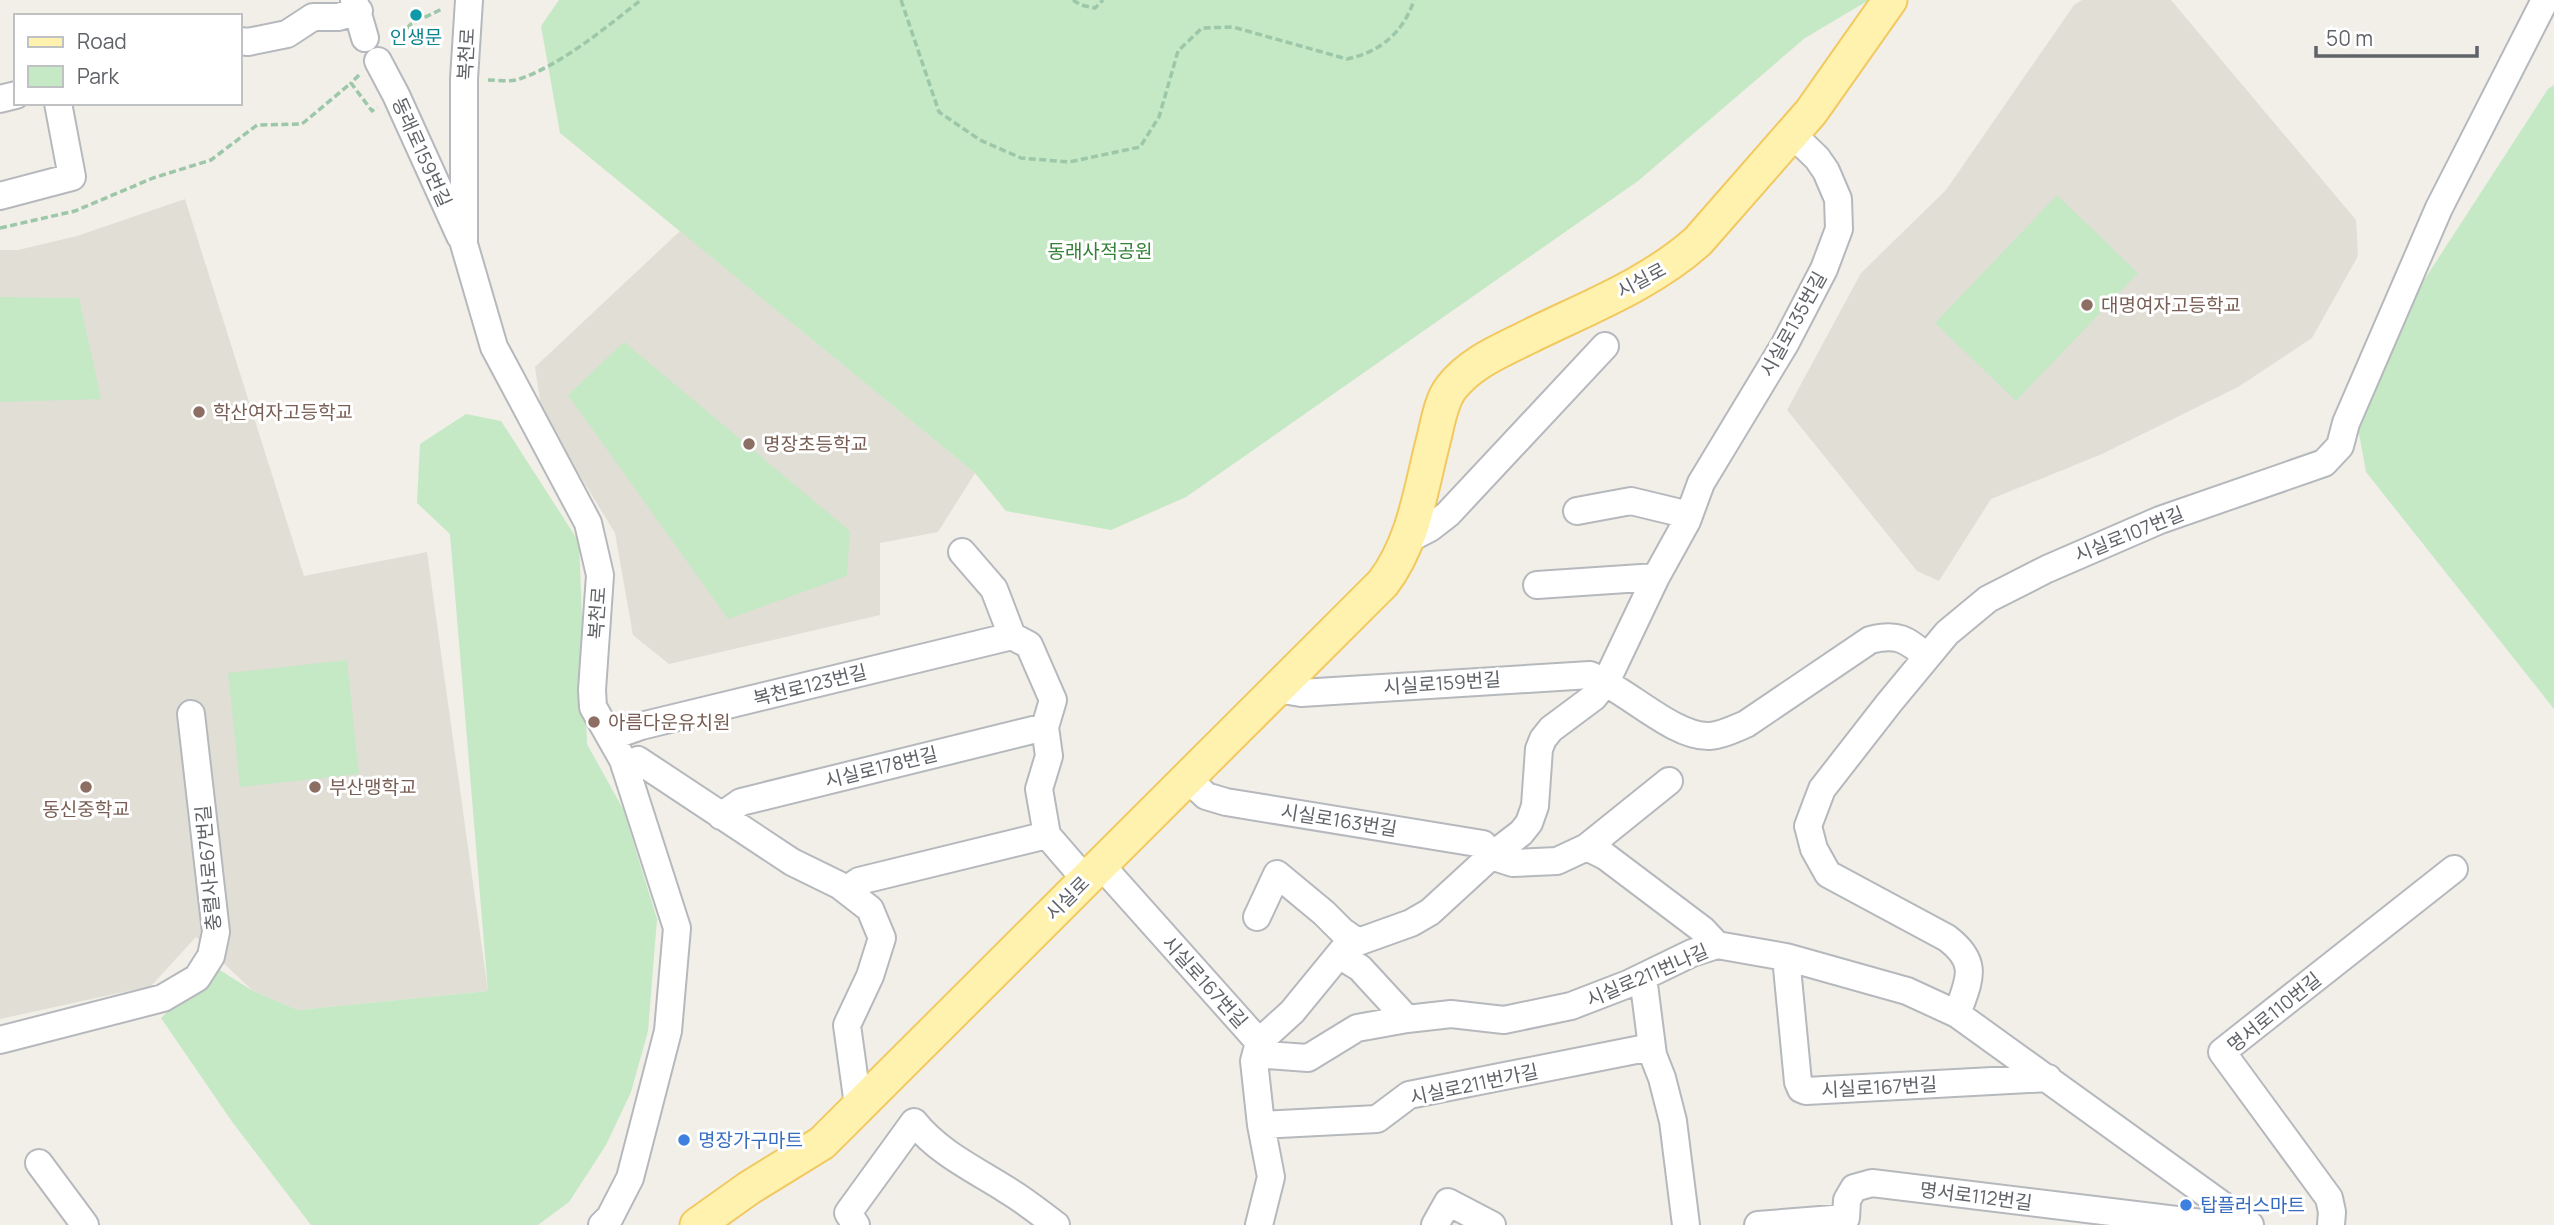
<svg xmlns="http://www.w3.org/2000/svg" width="2554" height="1225" font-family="Manrope,'Noto Sans KR',sans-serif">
  <rect width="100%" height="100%" fill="#f1efe8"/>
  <!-- education -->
  <path fill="#e1ded6" d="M2082,0H2171L2356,220L2358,256L2312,338L2238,387L2102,454L1991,499L1939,581L1917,571L1787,410L1861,273L1946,190L2074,5Z
    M185,199L304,576L427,552L488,991L298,1010L253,991L196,937L151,986L0,1019V250H18L77,236Z
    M680,231L975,473L938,532L880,543V615L669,664L633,635L615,533L542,414L535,367Z"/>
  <!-- green -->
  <path fill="#c5e8c5" d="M559,0H1869L1805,38L1638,181L1186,497L1111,530L1006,511L975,473L560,133L541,26Z
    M2554,85V709L2366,472L2358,428L2397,322L2548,89Z
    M2057,195L2138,273L2016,401L1935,323Z
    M0,297L79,298L101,399L0,402Z
    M624,342L850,531L847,576L728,619L568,395Z
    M466,414L501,421L579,542L587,744L623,809L657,919L648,1031L631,1092L606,1145L569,1202L538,1225H311L233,1123L161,1018L215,967L253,991L298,1010L488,991L450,534L417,503L420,444Z
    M347,660L359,774L240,787L228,673Z"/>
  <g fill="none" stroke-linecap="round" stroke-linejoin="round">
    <!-- minor casing -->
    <g stroke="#b5b8bc" stroke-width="30">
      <path id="minor" d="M354,0L365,38
        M469,0L464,79V244L494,347L588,523L600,575L592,690L593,707L623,760L677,928L668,1031L630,1178L610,1217L602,1225
        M240,41L248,42L287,34L313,17H338L359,11
        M378,61L396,95L460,236
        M0,99L16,95
        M0,196L72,177L58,103
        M1577,511L1631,501L1689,515
        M1407,540L1430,528L1448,514L1605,346
        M962,552L994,589L1012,636L1029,645L1053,700L1045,727L1049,756L1039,789L1047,835L1085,879
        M1537,585L1656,577
        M1277,689L1301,693L1590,675C1626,689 1674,738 1710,736C1723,735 1734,729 1746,724L1870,640C1897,633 1907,639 1927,657
        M610,737L641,726L1012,636
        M625,767L638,760L792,862L839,885L870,909L882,938L870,976L847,1025L858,1105
        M1187,778L1206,796L1226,802L1483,844L1491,856
        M721,816L741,802L1045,727
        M1587,847L1669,781
        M1491,856L1513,863L1557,861L1587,847L1605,856L1703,930L1717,945L1786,957L1907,991L1957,1014L2250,1225
        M1100,864L1259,1042L1292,1012L1342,951L1358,942L1411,923L1430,912L1491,856L1521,833L1529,823L1535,806L1539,749L1543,739L1551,729L1594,697L1606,682L1656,577L1687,521L1701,483L1785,344L1824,269L1839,229L1838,199L1826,171L1817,158L1792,134
        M846,890L859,881L1047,835
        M1257,917L1277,874L1324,913L1342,931L1358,942
        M1339,955L1360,968L1407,1019
        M1786,957L1798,1082L1801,1089L1806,1091L2048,1078
        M1643,977L1653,1055L1662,1078L1673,1121L1686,1225
        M1957,1014C1969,980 1980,963 1947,938L1828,874L1814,849L1808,826L1822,789L1889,703L1947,633L1988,599L2047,569L2160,520L2324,463L2340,446L2346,423L2439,208L2545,0
        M0,1040L163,998L197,978L211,956L216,932L191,714
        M1259,1042L1267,1055L1308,1058L1357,1028L1407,1019L1451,1014L1504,1020L1571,1006L1628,984L1692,953L1717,945
        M1261,1125L1377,1119L1409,1095L1651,1047
        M39,1163L85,1225
        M856,1225L848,1213L914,1122C939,1153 974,1169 1007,1190C1024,1200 1040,1213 1056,1225
        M1259,1225L1271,1177L1261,1125L1254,1061L1259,1042
        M1435,1225L1448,1202L1492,1225
        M1758,1225L1846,1218L1847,1200L1854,1188L1872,1183L2218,1225
        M2331,1225L2332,1212L2329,1198L2222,1052L2454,869"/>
    </g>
    <!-- major casing -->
    <g stroke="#f2c960" stroke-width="37">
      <path id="major" d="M697,1225L749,1188L822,1143L1383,583C1415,541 1421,487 1434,438C1438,422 1441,401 1451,388C1470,363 1500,351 1526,338C1584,309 1649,285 1698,241L1811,112L1890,0"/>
    </g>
    <!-- path -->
    <path stroke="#9cc7a9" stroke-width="3.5" stroke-dasharray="7 3.5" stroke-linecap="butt" d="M901,0L939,112L980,140L1021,158L1069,162L1140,147L1159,117L1178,51L1202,28L1233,27L1347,59C1380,52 1403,33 1414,0
      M1073,0L1081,5L1095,8L1103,0
      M392,43L411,24L442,9
      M359,75L351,83L372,111L377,107
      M488,80C497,80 508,82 516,80C559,67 605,28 641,0
      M0,228L75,211L153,178L211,160L257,125L302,124L351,83"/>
    <!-- minor -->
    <use href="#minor" stroke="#fff" stroke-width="26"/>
    <!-- major -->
    <use href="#major" stroke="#fff2af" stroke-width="33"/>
  </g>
  <!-- markers -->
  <circle fill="#0f9aa8" stroke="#fff" stroke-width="2.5" cx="416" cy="15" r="7"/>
  <g fill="#8d6e63" stroke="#fff" stroke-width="2.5">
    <circle cx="2087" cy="305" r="7"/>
    <circle cx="199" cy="412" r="7"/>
    <circle cx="749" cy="444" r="7"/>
    <circle cx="594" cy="722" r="7"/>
    <circle cx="86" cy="787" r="7"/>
    <circle cx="315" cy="787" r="7"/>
  </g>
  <g fill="#3f7fe0" stroke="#fff" stroke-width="2.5">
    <circle cx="684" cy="1140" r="7"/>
    <circle cx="2186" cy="1205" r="7"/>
  </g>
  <g text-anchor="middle" stroke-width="6" stroke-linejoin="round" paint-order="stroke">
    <!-- culture labels -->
    <g font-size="19" fill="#0d838f" stroke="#fff">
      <text x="416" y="44">인생문</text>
    </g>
    <!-- street labels -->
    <g font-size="19" fill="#5f6368" stroke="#fff">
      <text transform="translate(466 54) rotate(-87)" y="7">복천로</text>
      <text transform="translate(422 152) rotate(66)" y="7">동래로159번길</text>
      <text transform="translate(1641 280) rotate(-28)" y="7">시실로</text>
      <text transform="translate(1793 324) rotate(-61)" y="7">시실로135번길</text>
      <text transform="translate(2129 534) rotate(-22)" y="7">시실로107번길</text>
      <text transform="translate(597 613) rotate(-86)" y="7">복천로</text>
      <text transform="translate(1442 683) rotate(-4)" y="7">시실로159번길</text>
      <text transform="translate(810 685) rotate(-14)" y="7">복천로123번길</text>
      <text transform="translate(881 767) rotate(-14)" y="7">시실로178번길</text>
      <text transform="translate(1339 820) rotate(9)" y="7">시실로163번길</text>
      <text transform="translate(208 868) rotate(-95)" y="7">충렬사로67번길</text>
      <text transform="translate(1067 898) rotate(-45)" y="7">시실로</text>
      <text transform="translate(1647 975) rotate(-23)" y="7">시실로211번나길</text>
      <text transform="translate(1205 982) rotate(48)" y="7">시실로167번길</text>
      <text transform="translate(2274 1012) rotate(-39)" y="7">명서로110번길</text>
      <text transform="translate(1474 1084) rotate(-12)" y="7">시실로211번가길</text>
      <text transform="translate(1879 1087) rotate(-3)" y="7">시실로167번길</text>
      <text transform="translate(1976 1196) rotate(7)" y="7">명서로112번길</text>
    </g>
    <!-- park labels -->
    <g font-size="19" fill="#348238" stroke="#fff">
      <text x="1100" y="258">동래사적공원</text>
    </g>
    <!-- education labels -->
    <g font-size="19" fill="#785e54" stroke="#fff" text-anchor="start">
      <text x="2101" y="312">대명여자고등학교</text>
      <text x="213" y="419">학산여자고등학교</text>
      <text x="763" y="451">명장초등학교</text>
      <text x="608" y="729">아름다운유치원</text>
      <text x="329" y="794">부산맹학교</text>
      <text x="86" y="816" text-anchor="middle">동신중학교</text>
    </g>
    <!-- shop labels -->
    <g font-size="19" fill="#366cbe" stroke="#fff" text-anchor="start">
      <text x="698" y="1147">명장가구마트</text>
      <text x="2200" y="1212">탑플러스마트</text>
    </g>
  </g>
  <!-- legend -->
  <rect x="14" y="14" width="228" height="91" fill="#ffffff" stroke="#bfc1c3" stroke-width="2"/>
  <rect x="28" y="37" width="35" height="10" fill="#fff2af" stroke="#bfc1c3" stroke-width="2"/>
  <text x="77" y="49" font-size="21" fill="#5f6368">Road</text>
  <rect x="28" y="66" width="35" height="21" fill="#c5e8c5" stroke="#bfc1c3" stroke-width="2"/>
  <text x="77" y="84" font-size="21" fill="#5f6368">Park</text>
  <!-- scale -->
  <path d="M2316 46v10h161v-10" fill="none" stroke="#5f6368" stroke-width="3.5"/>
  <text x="2326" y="46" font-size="21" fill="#5f6368" stroke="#ffffff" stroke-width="5" paint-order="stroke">50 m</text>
</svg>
